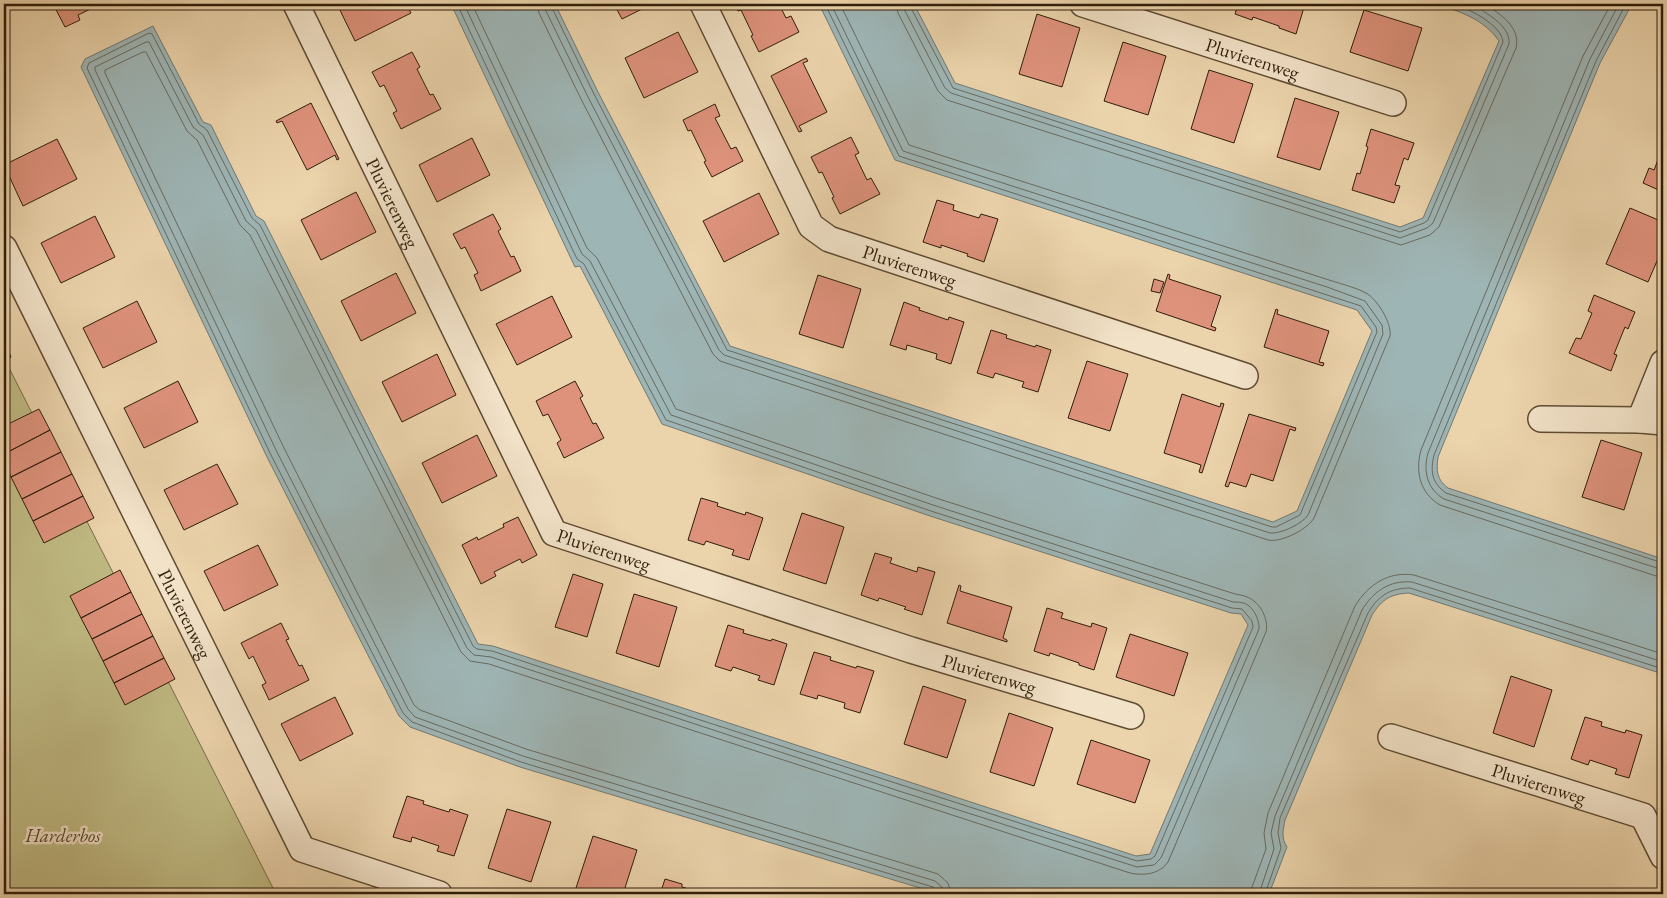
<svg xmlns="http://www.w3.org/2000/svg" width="1667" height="898" font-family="'EB Garamond',serif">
  <rect width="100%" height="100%" fill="#ebd3ab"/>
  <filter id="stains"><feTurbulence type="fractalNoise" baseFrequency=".004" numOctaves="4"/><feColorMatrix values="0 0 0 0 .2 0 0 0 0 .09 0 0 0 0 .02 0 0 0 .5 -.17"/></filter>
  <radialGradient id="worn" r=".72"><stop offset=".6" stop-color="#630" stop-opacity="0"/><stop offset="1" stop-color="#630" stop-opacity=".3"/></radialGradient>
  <!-- green -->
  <path fill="#c0ba83" stroke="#786c46" d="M4,358L276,894H4Z"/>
  <!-- water -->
  <path fill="#9eb5b5" stroke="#727971" d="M451,4H555L598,92L730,346L1273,522L1297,511L1372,331L1357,310L895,160L819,4H914L955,83L1400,227L1423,218L1499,41C1484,19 1459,11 1435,4H1632L1600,63L1438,457C1436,471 1437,480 1448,488L1663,559V674L1409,593C1391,594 1382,599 1372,615L1285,820C1283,830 1281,838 1287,847L1269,894H940L520,767L410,727L399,716L267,457L81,67L85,59L153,26L203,122L211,125L256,216L264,221L478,644L493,646L1136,856L1150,854L1248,625L1241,614L1231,613L930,516L662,424L580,266L575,267Z"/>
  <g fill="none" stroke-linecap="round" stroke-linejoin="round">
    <!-- shore -->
    <path stroke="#676a60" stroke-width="1" d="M457,4L577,259L584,264L666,420L931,511L1232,608L1242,609L1252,621L1253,627L1155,856L1151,859L1137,861L691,717L492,651L477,649L473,646L260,225L252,218L207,130L199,124L152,34L149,33L89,63L87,68L271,455L403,713L412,722L521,762L933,887L936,890L937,894
      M464,4L582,254L590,261L671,415L933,505L1233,602C1237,602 1242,602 1246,604C1254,608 1260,621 1259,629L1161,858L1154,865L1137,867L899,791L491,657L474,655L467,648L256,230L246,221L203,135L193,127L149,42H146L95,67V70L277,452L408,709L415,717L523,756L935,881L942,887L944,894
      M472,4L587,248L597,258L676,409L936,498L1235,594C1239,595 1243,595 1247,597C1260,602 1269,619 1266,632L1168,862C1160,874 1144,876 1130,873L489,664L470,661L461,652L250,235L240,225L197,140L187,131L146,52H143L105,70V73L284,448L414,705L420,710L526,749L938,874L948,883L951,894
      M537,4L539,13L582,101L713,354L720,361L1268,540C1281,543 1308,529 1314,518L1390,336C1392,323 1377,299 1366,293C1355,287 1341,284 1329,280L909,145L840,4
      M545,4L546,11L588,97L719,350L724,355L1270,533C1281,534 1302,524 1308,515L1383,334L1382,325L1365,301L1327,287L903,151L831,4
      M551,4L552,8L594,94L727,350L1272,527H1276L1300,515L1377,332L1376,327L1361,306L899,156L825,4
      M896,4L898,13L938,91L947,100L1401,245L1430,235L1439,227L1516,48C1521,27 1500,14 1485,4
      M904,4L905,11L945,88L951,93L1400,238L1427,228L1433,223L1509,44C1511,25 1485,13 1472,4
      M910,4L911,8L953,88L1400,232L1424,223L1428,220L1503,42C1502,25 1468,8 1453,4
      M1611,4L1583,56L1421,450C1415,472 1420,493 1440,505L1656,576L1663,577
      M1619,4L1590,59L1428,453C1423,471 1427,489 1444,499L1663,570
      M1626,4L1596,61L1434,455C1430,472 1432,483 1446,493L1663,563
      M1251,894L1252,887L1266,849L1264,833L1268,813L1355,606C1368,585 1388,571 1414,575L1663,654
      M1259,894L1274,849L1271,833L1275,816L1362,610C1373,592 1389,580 1412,582L1663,662
      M1265,894L1281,848L1278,833L1280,818L1368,613C1378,596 1390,588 1410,588L1663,669"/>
  </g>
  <!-- building -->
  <path fill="#de927c" stroke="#301e0a" d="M53,4H101L78,15L80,20L65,27Z
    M337,4H406L411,13L355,41Z
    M614,4H652L622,19Z
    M735,4H779L786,18L791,16L799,32L759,52L751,36L753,35L741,10L738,11Z
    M1238,4H1305L1296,34L1279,28V26L1253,17L1252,20L1235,14Z
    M1364,10L1422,28L1408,71L1350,52Z
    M1037,14L1080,28L1062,87L1019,74Z
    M678,32L698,72L644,98L625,58Z
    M1123,42L1166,56L1148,115L1104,101Z
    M412,52L420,67L417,69L430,95L433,94L441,109L401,129L393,113L397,111L384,85L380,87L372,72Z
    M806,58L808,61L803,63L827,112L799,126L802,131L799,132L771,76Z
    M1209,70L1253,84L1234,143L1191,129Z
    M1295,98L1339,112L1320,170L1277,157Z
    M311,103L339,159L337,160L335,155L307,170L282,121L277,123L276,121Z
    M715,104L720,116L715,118L731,149L736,147L743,161L712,177L704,162L706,161L691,130L688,131L683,120Z
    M1371,129L1414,143L1408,160L1404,158L1395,185L1400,186L1394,203L1352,190L1357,173L1360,174L1368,147L1366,146Z
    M851,137L859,153L855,155L867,180L871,178L880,194L840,214L832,198L834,197L822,172L819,173L811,157Z
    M472,138L490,175L437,202L419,165Z
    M57,139L77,179L23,206L4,165Z
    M1663,147V192L1643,183L1649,168L1654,170Z
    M356,192L376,232L321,260L301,220Z
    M759,193L779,234L724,262L703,221Z
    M937,200L954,205L953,210L979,218L981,214L998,219L984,262L967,256L968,254L941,245V248L923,242Z
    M1630,208L1663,222V247L1648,282L1606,264Z
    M493,214L501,229L498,231L511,257L514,256L521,271L481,291L474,275L478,273L465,247L461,249L453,234Z
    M95,216L115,257L61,283L41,243Z
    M396,273L416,313L361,341L341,301Z
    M1168,274L1170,275L1169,279L1221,296L1211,326L1216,328L1215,331L1156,311Z
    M818,275L861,289L843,348L799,334Z
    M1154,279L1164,282L1160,293L1151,291Z
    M1594,295L1635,312L1628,329L1625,327L1614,354L1617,355L1611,371L1569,353L1576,338L1581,339L1592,313L1588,311Z
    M552,296L572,337L517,365L496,324Z
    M137,301L157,342L103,368L83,328Z
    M904,302L920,308L919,310L948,320L949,317L964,322L951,364L936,359L937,354L907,345L906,350L890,345Z
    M1276,309L1278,310L1277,314L1329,331L1319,362L1324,363L1323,366L1264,347Z
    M991,330L1007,335L1006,338L1035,347L1036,345L1051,350L1038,392L1022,387L1024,382L995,373L993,378L977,373Z
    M4,342L11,357L4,361Z
    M437,354L456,395L402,422L382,382Z
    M1087,361L1128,374L1110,431L1068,418Z
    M178,381L198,422L144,448L124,408Z
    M575,381L583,396L580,398L593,424L596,423L604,438L564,458L557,443L561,440L548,414L543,416L536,401Z
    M1182,394L1220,407L1221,403L1224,404L1202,473L1199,472L1201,465L1164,453Z
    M39,409L50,430L4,454V426Z
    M1249,414L1296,428L1295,431L1290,429L1273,481L1251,474L1246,487L1230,482L1228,487L1225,486Z
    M50,430L61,452L11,477L4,463V454Z
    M477,435L497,476L442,503L422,463Z
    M1601,440L1642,453L1624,510L1582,497Z
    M61,452L72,474L22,499L11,477Z
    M217,464L238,504L184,530L164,490Z
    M72,474L83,496L33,521L22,499Z
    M83,496L94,518L44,543L33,521Z
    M701,498L718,503L717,506L745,515L746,512L763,518L749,560L732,555L734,550L706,541L704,545L688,540Z
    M802,513L844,527L826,584L783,570Z
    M518,517L537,555L522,563L520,559L494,572L496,576L481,584L462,545L477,537L478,540L504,527L503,524Z
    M258,545L278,585L224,611L204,571Z
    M875,553L892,558L890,563L917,572L918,567L935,572L922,615L904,609L906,607L879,598L878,601L861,595Z
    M120,570L131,592L81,618L70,596Z
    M573,574L603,584L587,637L555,627Z
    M959,585L961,586L960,591L1012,607L1003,638L1007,640V642L947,623Z
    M131,592L142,614L92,639L81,618Z
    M634,594L677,607L659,667L616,653Z
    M1047,608L1063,613L1061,618L1091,627L1092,623L1107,628L1094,670L1079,665V663L1050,653L1049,656L1034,651Z
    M142,614L153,636L103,661L92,639Z
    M281,623L289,639L286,640L299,666L302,665L309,680L269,700L262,685L266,683L253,656L249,659L241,643Z
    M728,625L744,630L743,633L771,641L772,639L787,644L774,685L758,680L760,676L733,667L731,671L715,666Z
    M1130,634L1188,653L1174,696L1116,677Z
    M153,636L164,658L114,683L103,661Z
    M814,652L831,657L830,660L856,668L857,666L874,671L860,713L844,708L845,703L818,695L817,699L800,694Z
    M164,658L175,679L125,705L114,683Z
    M1511,676L1552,690L1534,747L1493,733Z
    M923,686L966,700L947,758L904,744Z
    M335,697L353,734L300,761L281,724Z
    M1009,713L1053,728L1034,786L990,772Z
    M1585,717L1602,722L1601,726L1625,733L1626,730L1642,735L1629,778L1615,774L1617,769L1590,760L1588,765L1571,759Z
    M1091,740L1150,760L1135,803L1077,784Z
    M1663,765V784L1658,782Z
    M407,796L424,801L423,804L449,812L450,809L468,815L454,856L437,851L439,846L412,837L411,842L393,837Z
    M507,809L551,822L531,882L488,868Z
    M593,836L637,850L623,894H574Z
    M665,879L682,884V887L705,894H660Z"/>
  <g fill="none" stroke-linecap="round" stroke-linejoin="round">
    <!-- street casing -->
    <g stroke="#5f4b32" stroke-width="28">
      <g id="street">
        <path id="s1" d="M296,4L554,533L911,650L1131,716"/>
        <path id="s2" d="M703,4L811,226L829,239L1245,376"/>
        <path id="s3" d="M1083,4L1393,103"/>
        <path id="s4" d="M4,248L302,849L439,894"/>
        <path d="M1541,419L1640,420L1663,422"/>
        <path d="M1640,420L1663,363"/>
        <path id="s5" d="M1391,737L1643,816L1663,856"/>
      </g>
    </g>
    <!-- street -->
    <use href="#street" stroke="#f2e2c8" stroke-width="25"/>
  </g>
  <g text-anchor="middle" stroke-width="5" stroke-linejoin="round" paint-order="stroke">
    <!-- street labels -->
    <g font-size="19" fill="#301e0a" stroke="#f2e2c8">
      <text dy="7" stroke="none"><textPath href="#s3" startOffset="178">Pluvierenweg</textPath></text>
      <text dy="7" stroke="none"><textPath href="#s1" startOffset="221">Pluvierenweg</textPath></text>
      <text dy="7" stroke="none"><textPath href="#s2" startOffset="354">Pluvierenweg</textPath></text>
      <text dy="7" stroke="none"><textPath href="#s1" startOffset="641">Pluvierenweg</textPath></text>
      <text dy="7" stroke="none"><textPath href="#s4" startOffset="408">Pluvierenweg</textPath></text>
      <text dy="7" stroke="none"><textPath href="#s1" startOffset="1046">Pluvierenweg</textPath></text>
      <text dy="7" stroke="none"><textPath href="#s5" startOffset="155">Pluvierenweg</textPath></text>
    </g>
    <!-- park labels -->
    <g font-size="19" font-style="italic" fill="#544528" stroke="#f2e2c8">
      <text x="63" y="842">Harderbos</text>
    </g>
  </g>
  <!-- margin -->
  <rect width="1667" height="898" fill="none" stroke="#ebd3ab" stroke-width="20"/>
  <rect x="5" y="5" width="1657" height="888" fill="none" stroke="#301e0a" stroke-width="2.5"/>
  <rect x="10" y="10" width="1647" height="878" fill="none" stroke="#301e0a"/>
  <rect width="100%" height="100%" filter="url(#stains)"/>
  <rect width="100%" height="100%" fill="url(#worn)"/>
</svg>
